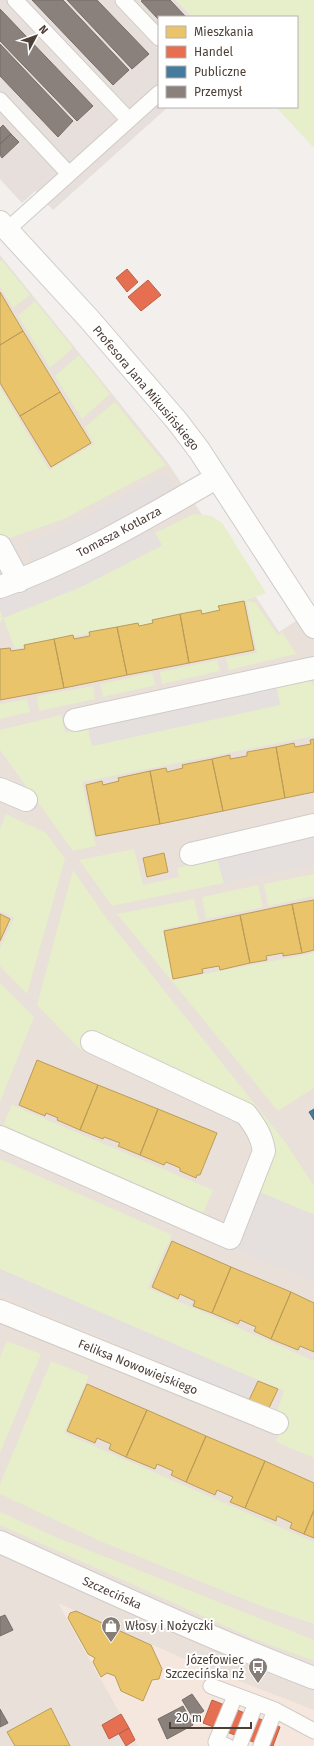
<svg xmlns="http://www.w3.org/2000/svg" width="314" height="1746" font-family="'Fira Sans',sans-serif">
  <rect width="100%" height="100%" fill="#f3efec"/>
  <!-- residential -->
  <path fill="#e8e0d9" d="M0,255L168,463L279,632L314,609V1746H0Z"/>
  <!-- commercial -->
  <path fill="#f6e7de" d="M58,1603L203,1667L314,1710V1746H138Z"/>
  <!-- industrial -->
  <path fill="#e6dfdb" d="M0,0H176L192,17H159V107H168L53,210L35,191L22,203L0,179Z"/>
  <!-- green -->
  <path fill="#e7eeca" d="M176,0H314V148L276,107H297V17H192Z
    M2,260L30,295L13,308L0,287V261Z
    M35,301L73,348L50,368L18,316Z
    M79,355L110,394L82,419L55,376Z
    M0,387L49,470L94,444L85,427L115,402L166,465L64,519L4,540L0,533Z
    M193,514L211,516L222,523L266,593L244,601L218,606L220,610L202,614L201,610L153,620V623L139,626L138,623L15,649L3,618L0,623V610L3,618L83,586L161,546L155,533Z
    M246,601L255,602L278,635L282,632L296,654L229,670L226,658L257,653Z
    M217,660L220,671L162,684L160,672Z
    M152,673L156,685L103,697L100,684Z
    M308,677L314,686V736L82,782L96,846L73,851L0,750V730L61,715L65,732L88,728L92,746L280,704L276,686Z
    M93,686L95,699L39,711L37,696Z
    M27,699L30,712L0,719V704Z
    M6,814L46,833L65,859L27,994L0,966V948L14,918L0,911V829Z
    M134,849L143,885L179,877L177,868L217,858L224,883L112,906L79,860Z
    M73,870L107,919L286,1143L314,1186V1215L257,1191L268,1139L88,1034L81,1050L37,1005Z
    M314,874V896L268,906L264,884Z
    M258,885L263,907L206,919L202,897Z
    M194,899L199,922L163,929L173,980L314,953V1088L278,1111L117,914Z
    M0,983L34,1017L0,1102Z
    M12,1105L213,1190L200,1221L0,1132Z
    M0,1159L172,1235L148,1288L314,1361V1458L276,1442L285,1419L276,1414L284,1391L0,1269Z
    M7,1341L41,1354L0,1453V1357Z
    M51,1361L89,1376L64,1433L314,1542V1624L261,1606L100,1541L0,1494V1484Z
    M0,1512L58,1538L314,1640V1661L254,1639L0,1525Z"/>
  <!-- parking -->
  <path fill="#e5e0dd" d="M166,473L176,490L78,543L32,562L25,543L68,526Z
    M152,528L162,545L83,586L3,618L0,610V595L74,568Z
    M276,686L280,705L92,746L88,728Z
    M314,837V864L224,883L217,858Z
    M257,1191L314,1215V1282L233,1248Z
    M0,1269L258,1381L249,1400L0,1292Z"/>
  <!-- homes -->
  <path fill="#e9c46a" stroke="#ba9c5a" d="M0,292L23,331L0,345Z
    M23,331L60,392L20,416L0,383V345Z
    M60,392L91,443L51,467L20,416Z
    M244,601L254,650L189,663L180,614L201,610L202,614L220,610L218,606Z
    M180,614L189,663L127,675L117,627L138,623L139,626L153,623L152,620Z
    M117,627L127,675L64,688L54,639L73,635L74,639L90,636L89,632Z
    M54,639L64,688L0,700V649L10,648L11,651L25,649L24,645Z
    M314,739V792L285,798L276,747L294,743L295,747L311,744L310,740Z
    M276,747L285,798L223,811L212,759L230,755V759L247,756V752Z
    M212,759L223,811L160,824L150,771L166,768L167,772L183,768L182,765Z
    M150,771L160,824L96,836L86,785L102,781L103,785L119,781L118,778Z
    M164,853L168,872L147,877L143,858Z
    M314,900V950L302,953L292,904Z
    M292,904L302,953L283,956V953L266,956L267,960L250,963L240,915Z
    M0,914L10,919L0,941Z
    M240,915L250,963L220,970L219,966L202,969L203,973L173,979L164,931Z
    M37,1060L98,1085L80,1130L57,1120L58,1118L46,1113L45,1116L19,1105Z
    M98,1085L158,1109L140,1155L118,1146L120,1143L104,1137L103,1139L80,1130Z
    M158,1109L217,1133L200,1175H197L196,1178L180,1171V1168L166,1162L164,1165L140,1155Z
    M172,1241L231,1267L212,1313L193,1306L195,1301L180,1294L178,1299L152,1287Z
    M231,1267L291,1292L271,1339L254,1331L256,1327L240,1320L238,1324L212,1313Z
    M291,1292L314,1303V1352L300,1346L298,1350L271,1339Z
    M258,1381L278,1389L269,1408L249,1400Z
    M87,1384L147,1410L126,1457L109,1449L111,1444L97,1438L95,1443L67,1431Z
    M147,1410L206,1436L186,1482L171,1475L173,1471L157,1464L155,1469L126,1457Z
    M206,1436L265,1461L245,1508L230,1502L233,1497L217,1490L215,1495L186,1482Z
    M265,1461L314,1483V1510L304,1534L290,1528L292,1523L277,1516L276,1521L245,1508Z
    M314,1510V1538L304,1534Z
    M76,1611L151,1645L162,1669L159,1679L152,1680L143,1701L121,1691L115,1676L107,1673L101,1677L93,1662L95,1658L88,1654L68,1618L70,1613Z
    M51,1708L70,1746H15L7,1732Z"/>
  <!-- shops -->
  <path fill="#e76f51" stroke="#b86149" d="M127,269L138,282L127,292L116,278Z
    M148,280L161,295L141,311L128,297Z
    M212,1700L280,1727L273,1746H264L203,1723Z
    M121,1714L129,1728L109,1739L102,1725Z
    M129,1728L135,1740L126,1746L119,1734Z"/>
  <!-- public -->
  <path fill="#457b9d" stroke="#47697e" d="M314,1109V1120L309,1112Z"/>
  <!-- industry -->
  <path fill="#8a817c" stroke="#776d67" d="M32,0H63L129,70L113,85Z
    M67,0H97L149,54L132,69Z
    M143,0H170L186,17H159V20L141,1Z
    M0,9L93,106L77,121L0,41Z
    M0,44L73,121L58,137L0,76Z
    M3,125L11,134L0,144V128Z
    M11,134L19,142L2,158L0,155V144Z
    M5,1615L13,1630L0,1636V1617Z
    M192,1694L204,1711L193,1718L182,1700Z
    M183,1706L193,1725L167,1739L158,1719Z
    M0,1709L8,1723L0,1727Z"/>
  <g fill="none" stroke-linecap="round" stroke-linejoin="round">
    <!-- service casing -->
    <g stroke="#d0cbc8" stroke-width="17">
      <path id="service" d="M15,0L129,120
        M123,0L159,38
        M0,100L69,174
        M7,230L159,93
        M211,1686L275,1710L314,1731
        M227,1746L216,1742L235,1696
        M239,1746L256,1703
        M261,1746L275,1710"/>
    </g>
    <!-- minor casing -->
    <g stroke="#d0cbc8" stroke-width="24">
      <path id="minor" d="M0,222L90,320L177,421L199,450L314,627
        M0,546L19,581
        M0,587C77,560 146,518 216,478
        M75,720L314,668
        M0,789L26,800
        M191,854L314,825
        M0,1137L230,1238L264,1151C262,1136 255,1126 246,1114L92,1042
        M0,1311L277,1423
        M0,1542C104,1589 207,1637 314,1678"/>
    </g>
    <!-- service -->
    <use href="#service" stroke="#fdfdfc" stroke-width="15"/>
    <!-- minor -->
    <use href="#minor" stroke="#fdfdfc" stroke-width="22"/>
  </g>
  <!-- icons -->
  <defs>
    <g id="shop-pin" transform="scale(1)"><path d="M0 17L-7.5 6A9.5 9.5 0 1 1 7.5 6Z" fill="#867d76" stroke="#fff"/><path d="M-5-2.5h2.3a2.7 3.5 0 0 1 5.4 0H5L5.5 6h-11ZM-1.5-2.5h3a1.5 2.3 0 0 0-3 0Z" fill="#fff"/></g>
    <g id="bus-pin" transform="scale(1)"><path d="M0 17L-7.5 6A9.5 9.5 0 1 1 7.5 6Z" fill="#867d76" stroke="#fff"/><path d="M-5-6H5V4H4V6H2V4H-2V6H-4V4H-5ZM-3.5-4V0h7V-4ZM-3.5 1.2v1.5H-2V1.2ZM2 1.2v1.5H3.5V1.2Z" fill="#fff"/></g>
  </defs>
  <g fill-rule="evenodd">
    <use href="#shop-pin" x="111" y="1626"/>
    <use href="#bus-pin" x="258" y="1667"/>
  </g>
  <g text-anchor="middle" stroke-width="4" stroke-linejoin="round" paint-order="stroke">
    <!-- street labels -->
    <g font-size="12" fill="#4b3f36" stroke="#fff">
      <text transform="translate(146 388) rotate(50)" y="4">Profesora Jana Mikusińskiego</text>
      <text transform="translate(119 532) rotate(-28)" y="4">Tomasza Kotlarza</text>
      <text transform="translate(138 1367) rotate(22)" y="4">Feliksa Nowowiejskiego</text>
      <text transform="translate(112 1593) rotate(24)" y="4">Szczecińska</text>
    </g>
    <!-- poi labels -->
    <g font-size="12" fill="#4b3f36" stroke="#fff" text-anchor="start">
      <text x="125" y="1630">Włosy i Nożyczki</text>
      <text x="244" y="1664" text-anchor="end">Józefowiec<tspan x="244" dy="14">Szczecińska nż</tspan></text>
    </g>
  </g>
  <!-- legend -->
  <rect x="158" y="16" width="140" height="92" fill="#ffffff" stroke="#b7b2af"/>
  <rect x="166" y="26" width="20" height="12" fill="#e9c46a" stroke="#b7b2af"/>
  <text x="194" y="36" font-size="12" fill="#4b3f36">Mieszkania</text>
  <rect x="166" y="46" width="20" height="12" fill="#e76f51" stroke="#b7b2af"/>
  <text x="194" y="56" font-size="12" fill="#4b3f36">Handel</text>
  <rect x="166" y="66" width="20" height="12" fill="#457b9d" stroke="#b7b2af"/>
  <text x="194" y="76" font-size="12" fill="#4b3f36">Publiczne</text>
  <rect x="166" y="86" width="20" height="12" fill="#8a817c" stroke="#b7b2af"/>
  <text x="194" y="96" font-size="12" fill="#4b3f36">Przemysł</text>
  <!-- north arrow -->
  <g transform="translate(36 36) rotate(49)" stroke="#ffffff" stroke-width="3" paint-order="stroke">
  <path d="M0-3L7 15L0 10L-7 15Z" fill="#4b3f36"/>
  <text y="-6" font-size="11" font-weight="bold" text-anchor="middle" fill="#4b3f36">N</text>
  </g>
  <!-- scale -->
  <path d="M170 1722v6h81v-6" fill="none" stroke="#4b3f36" stroke-width="2"/>
  <text x="176" y="1722" font-size="12" fill="#4b3f36" stroke="#ffffff" stroke-width="3" paint-order="stroke">20 m</text>
</svg>
